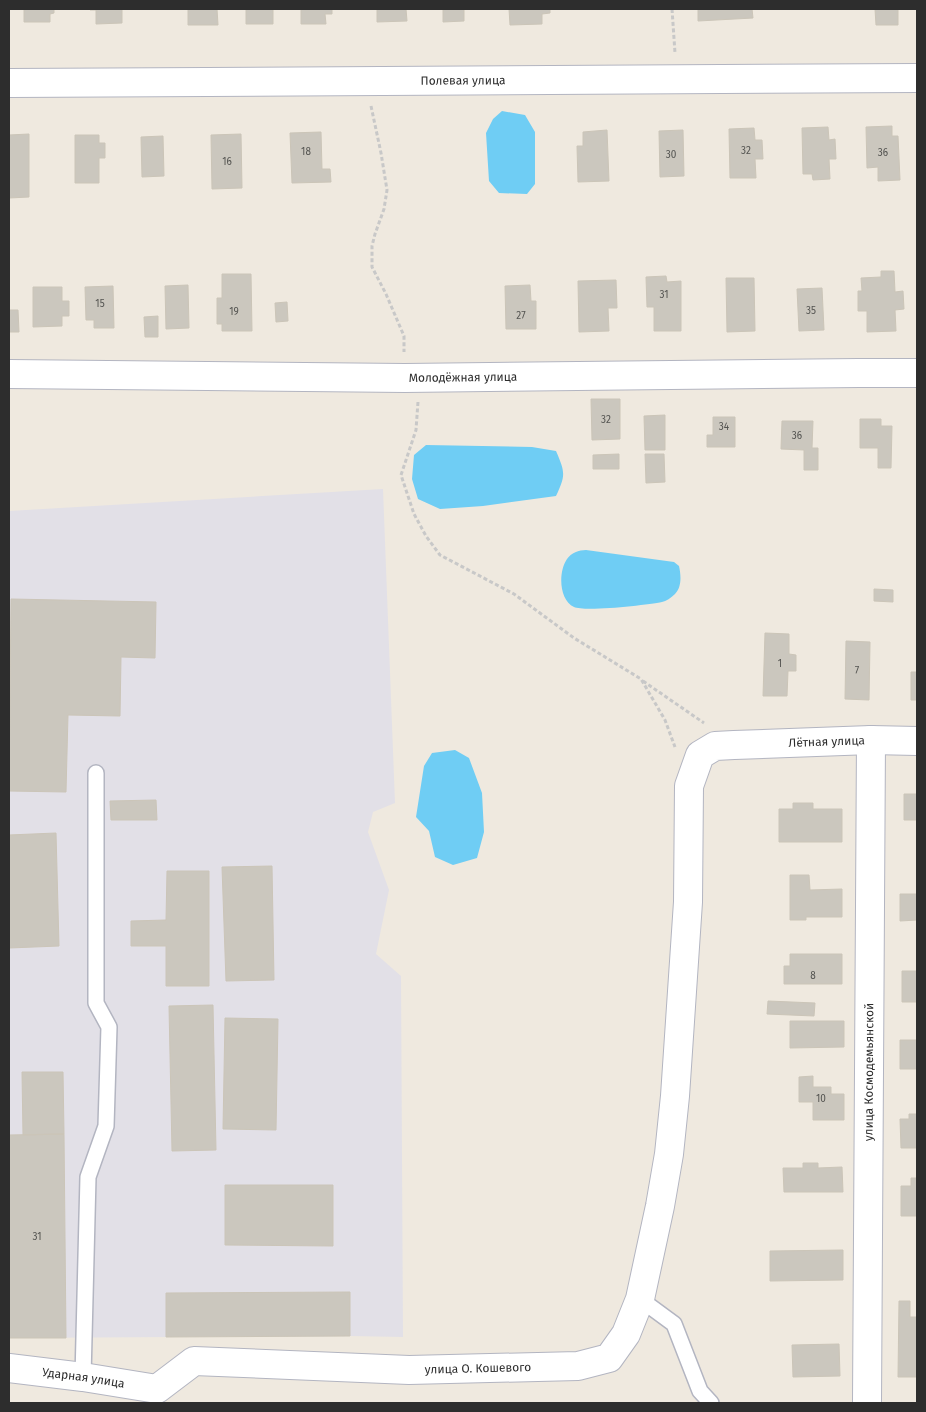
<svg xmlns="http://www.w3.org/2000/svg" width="926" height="1412" font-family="'Fira Sans',sans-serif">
  <rect width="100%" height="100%" fill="#efe9df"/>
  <!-- industrial -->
  <path fill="#e2e0e7" d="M383,489L395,803L373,812L368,832L389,890L376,954L401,976L403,1337L350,1336L9,1338V511Z"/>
  <!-- water -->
  <path fill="#6fcdf4" d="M502,111L525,115L535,132V184L527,194L499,193L489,181L486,133L493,119Z
    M426,445L532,447L556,451C565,472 566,475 556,496L483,506L440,509L418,499L412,479L414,455Z
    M586,550L674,562L679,566C681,575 682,587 675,594C671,598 666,601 662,602C648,605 585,612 574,607C559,600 558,572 567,559C571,553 579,550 586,550Z
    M455,750L469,758L482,793L484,832L477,858L453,865L435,857L429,831L416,817L424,766L432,753Z"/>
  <!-- building -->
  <path fill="#cbc7be" stroke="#cbc5b8" d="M24,9H54V13L50,14V22H24Z
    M90,9H122V23L96,24V10H90Z
    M188,9H217L218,25H188Z
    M246,9H273V24H246Z
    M301,9H332V14H325L326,24H301Z
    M377,9H406L407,21L377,22Z
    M443,9H464V21L443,22Z
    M509,9H550V13L542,14V24L510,25Z
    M698,9H752L753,18L698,21Z
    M875,9H898V25H876Z
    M892,126V136H898L900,180L878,181V167L867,168L866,127Z
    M828,127L829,140L835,139L836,159H829L830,179L813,180L812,174H803L802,128Z
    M754,128L755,140H762L763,159H755L756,178H730L729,129Z
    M607,130L609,181L578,182L577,146H583V132Z
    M683,130L684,176L660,177L659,131Z
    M321,132L322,169H330L331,182L292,183L290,133Z
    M29,134V197L9,198V135Z
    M241,134L242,188L212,189L211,135Z
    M75,135H99V143H105V158H99V183H75Z
    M163,136L164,176L142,177L141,137Z
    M881,271H894L895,292L903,291L904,309L895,310L896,331L867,332V311H858V291H862L861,278L881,277Z
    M222,274H251L252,331H222V324H217V298H222Z
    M666,276L667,282L681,281V331H654V307H647L646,277Z
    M726,278H754L755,331L727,332Z
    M616,280L617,308H608L609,331L579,332L578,281Z
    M188,285L189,328L166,329L165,286Z
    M530,285L531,301H536V329H506L505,286Z
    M113,286L114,328H94V320H86L85,287Z
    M33,287H62V301H69V316H62V326L33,327Z
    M822,288L824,330L799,331L797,289Z
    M287,302L288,321L276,322L275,303Z
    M9,310H18L19,332H9Z
    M158,316V337H145L144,317Z
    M591,399H620V439L592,440Z
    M665,415V450H645L644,416Z
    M713,417H735V447H707V435H713Z
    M860,419H881V426H892L891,468H878V448H860Z
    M782,421H813L812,448H818V470H804V450L781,449Z
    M619,454V469H593V455Z
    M645,454H664L665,482L646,483Z
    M874,589L893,590V602L874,601Z
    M11,599L156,602L155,658L121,657L120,716L68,715L66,792L9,791Z
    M765,633L789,634V654L796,655V671H788L787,696H763Z
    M846,641L870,642L869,700L845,699Z
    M911,672H917V700H911Z
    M904,794H917V820H904Z
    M156,800L157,820H111L110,801Z
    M793,803H813V809H842V842H779V809H793Z
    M56,833L59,946L9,948V835Z
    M272,866L274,980L226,981L222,867Z
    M167,871H209V986H166V946H131V921L166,920Z
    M790,875H809L810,890L842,889V917H806V920H790Z
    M900,894H917V920L900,921Z
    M790,954H842V984H784V966H790Z
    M902,971H917V1002H902Z
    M768,1001L815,1003L814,1016L767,1014Z
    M213,1005L216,1150L172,1151L169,1006Z
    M225,1018L278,1019L276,1130L223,1129Z
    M790,1021H844V1047L790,1048Z
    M900,1040H917V1069H900Z
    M22,1072H63L64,1134L23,1135Z
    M813,1076V1087H831V1094H844V1120H813V1102H799V1077Z
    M909,1114H917V1148H901L900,1119H909Z
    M64,1134L66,1338H9V1135Z
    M803,1163H818V1168L842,1167L843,1192H784L783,1168H803Z
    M911,1178H917V1216H901V1186H911Z
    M225,1185H333V1246L225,1245Z
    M843,1250V1280L770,1281V1251Z
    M350,1292V1336L166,1337V1293Z
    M899,1301H910V1317H917V1377H898Z
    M839,1344L840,1376L793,1377L792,1345Z"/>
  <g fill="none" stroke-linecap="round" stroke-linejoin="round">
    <!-- lane casing -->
    <g stroke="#b3b5c1" stroke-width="18">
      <path id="lane" d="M640,1299L674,1324L700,1391L711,1403
        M83,1377L88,1177L106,1126L109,1027L96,1003V773"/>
    </g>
    <!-- street casing -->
    <g stroke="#b3b5c1" stroke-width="30">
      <g id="street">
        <path id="s1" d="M9,83L917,78"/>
        <path id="s2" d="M9,374L405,378L859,373H917"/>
        <path id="s3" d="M9,1368L83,1377L157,1389L194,1361L409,1370L578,1366L609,1358L626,1334L640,1299L660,1206L669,1154L675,1096L688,902L689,786L700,755L715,746L734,745L871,740L917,741"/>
        <path id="s4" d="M867,1403L871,740"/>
      </g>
    </g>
    <!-- path -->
    <path stroke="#c8c8c8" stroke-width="3" stroke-dasharray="4 2.5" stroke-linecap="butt" d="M672,9L675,53
      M371,106L381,153L387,190L384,209L375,234L372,246V267L386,294L404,336V352
      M418,402L416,430L401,475L414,514L426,536L440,555L514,594L574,638L641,679L665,720L675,747
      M643,681L704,723"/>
    <!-- lane -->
    <use href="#lane" stroke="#fff" stroke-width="15"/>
    <!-- street -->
    <use href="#street" stroke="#fff" stroke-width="28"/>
  </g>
  <g text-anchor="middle" stroke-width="4" stroke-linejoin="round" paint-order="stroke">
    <!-- number labels -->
    <g font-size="10" fill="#545451">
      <text x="746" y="154">32</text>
      <text x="306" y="155">18</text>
      <text x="883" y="156">36</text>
      <text x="671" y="158">30</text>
      <text x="227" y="165">16</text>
      <text x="664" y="298">31</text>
      <text x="100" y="307">15</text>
      <text x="811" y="314">35</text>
      <text x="234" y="315">19</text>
      <text x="521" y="319">27</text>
      <text x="606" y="423">32</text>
      <text x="724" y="430">34</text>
      <text x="797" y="439">36</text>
      <text x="780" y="667">1</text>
      <text x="857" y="674">7</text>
      <text x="813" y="979">8</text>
      <text x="821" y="1102">10</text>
      <text x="37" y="1240">31</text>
    </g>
    <!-- street labels -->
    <g font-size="12" fill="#2d2d2d" stroke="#fff">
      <text dy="4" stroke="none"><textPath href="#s1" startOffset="454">Полевая улица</textPath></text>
      <text dy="4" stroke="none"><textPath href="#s2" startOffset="454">Молодёжная улица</textPath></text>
      <text dy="4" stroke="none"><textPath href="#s3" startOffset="1358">Лётная улица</textPath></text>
      <text dy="4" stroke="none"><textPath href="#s4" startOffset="331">улица Космодемьянской</textPath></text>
      <text dy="4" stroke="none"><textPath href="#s3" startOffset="480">улица О. Кошевого</textPath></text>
      <text dy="4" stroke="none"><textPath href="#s3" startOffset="75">Ударная улица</textPath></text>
    </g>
  </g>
  <!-- border -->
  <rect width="926" height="1412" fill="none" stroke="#2d2d2d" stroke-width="20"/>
</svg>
